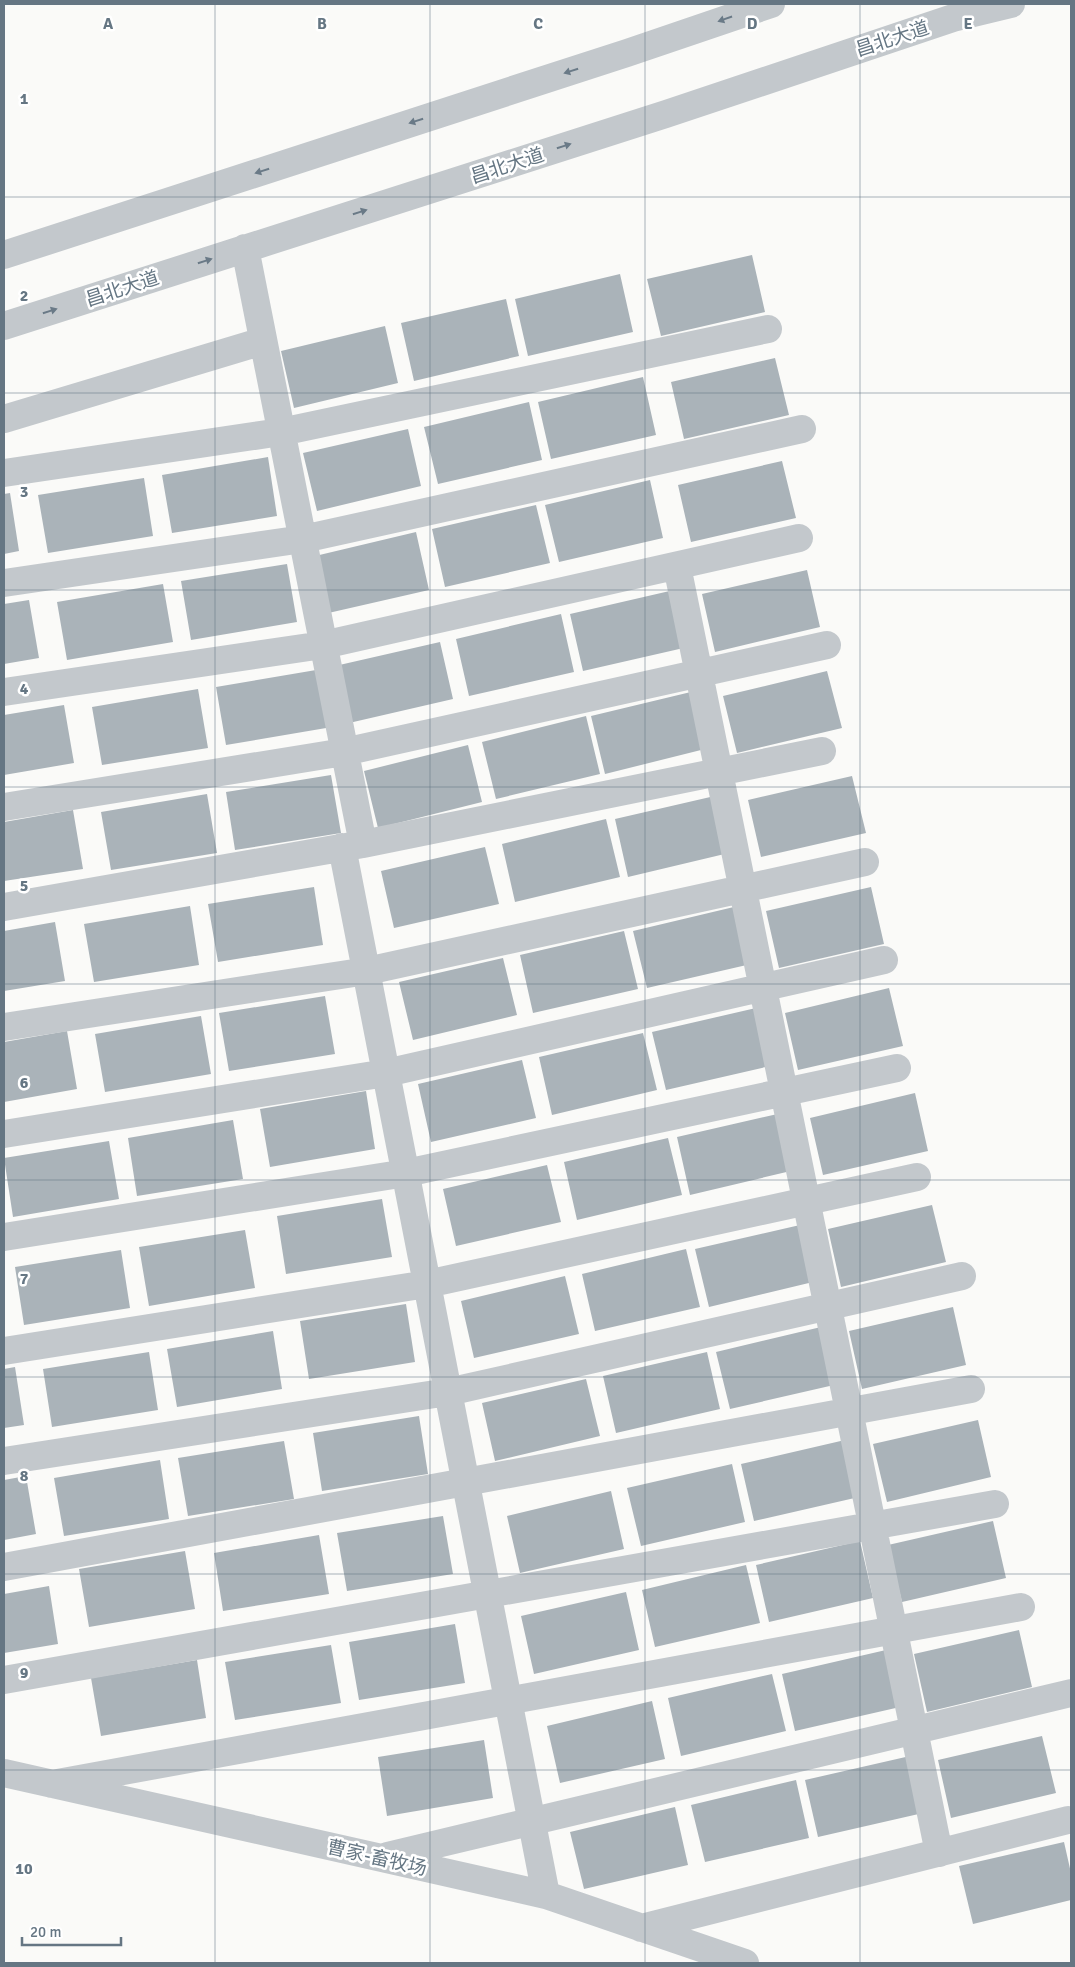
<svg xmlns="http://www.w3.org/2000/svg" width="1075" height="1967" font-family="Signika,'Noto Sans SC',sans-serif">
  <rect width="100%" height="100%" fill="#fafaf8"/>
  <!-- building -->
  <path fill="#aab3b9" d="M752,255L765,312L661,336L647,279Z
    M620,274L633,332L528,356L515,299Z
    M506,299L519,356L414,381L401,323Z
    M385,326L398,383L294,408L281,351Z
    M775,358L789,415L684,439L671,382Z
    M643,377L656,435L551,459L538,402Z
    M529,402L542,460L438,484L424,427Z
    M408,429L421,486L317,511L303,453Z
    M268,457L277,516L172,533L162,475Z
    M782,461L796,518L691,542L678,485Z
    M144,478L153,536L48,553L38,495Z
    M650,480L663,538L559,562L545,505Z
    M10,493L19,551L4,554V494Z
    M536,505L550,563L445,587L432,529Z
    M416,532L429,590L324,614L311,557Z
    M287,564L297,622L191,640L181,581Z
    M807,570L820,627L715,652L702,594Z
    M163,584L173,642L67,660L57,602Z
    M674,590L688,647L583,671L570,614Z
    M29,600L39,658L4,664V604Z
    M561,614L574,672L469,696L456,639Z
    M440,642L453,699L349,723L335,666Z
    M322,669L332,727L226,745L216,687Z
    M827,671L842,728L737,753L723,696Z
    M198,689L208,748L102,765L92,707Z
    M695,691L709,748L605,774L591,716Z
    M64,705L74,763L4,775V715Z
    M586,716L600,774L496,799L482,742Z
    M468,745L482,802L378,828L364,771Z
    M331,775L341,833L235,850L226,792Z
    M852,776L866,833L761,857L748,800Z
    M207,794L217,853L111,870L101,812Z
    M719,795L733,852L628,877L615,819Z
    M73,810L83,869L4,881V822Z
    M606,819L620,877L515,902L502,844Z
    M485,847L499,904L394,928L381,871Z
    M314,887L323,945L218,962L208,904Z
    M871,887L884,944L779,968L766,911Z
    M190,906L199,965L94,982L84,924Z
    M738,906L751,964L647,988L633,931Z
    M55,922L65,981L4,991V931Z
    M624,931L638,989L533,1013L520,955Z
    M503,958L517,1015L413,1040L399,982Z
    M889,988L903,1046L798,1070L785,1013Z
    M325,996L335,1054L229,1071L219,1013Z
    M756,1008L770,1066L666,1090L652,1032Z
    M201,1016L211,1074L105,1092L95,1034Z
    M67,1031L77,1089L4,1102V1042Z
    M643,1033L657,1090L552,1115L539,1057Z
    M522,1060L536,1118L431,1142L418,1084Z
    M366,1091L375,1149L270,1167L260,1109Z
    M915,1093L928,1151L823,1175L810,1118Z
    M782,1113L795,1170L690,1195L677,1137Z
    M233,1120L243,1179L137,1196L128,1138Z
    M668,1138L682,1195L577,1220L564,1162Z
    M109,1141L119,1199L13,1217L4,1158Z
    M547,1165L561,1222L456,1246L443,1189Z
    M382,1199L392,1257L286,1274L277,1216Z
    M932,1205L946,1262L841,1287L828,1229Z
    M800,1225L813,1282L709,1307L695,1249Z
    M245,1230L255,1288L149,1306L139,1247Z
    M686,1249L700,1307L595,1331L582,1274Z
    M121,1250L130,1308L24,1325L15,1267Z
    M565,1276L579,1334L474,1358L461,1301Z
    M406,1304L415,1362L309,1379L300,1321Z
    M953,1307L966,1365L862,1389L849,1331Z
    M821,1327L834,1385L730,1409L716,1352Z
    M273,1331L282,1389L177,1407L167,1349Z
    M149,1352L158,1410L52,1427L43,1369Z
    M707,1352L720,1409L616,1433L603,1376Z
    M15,1367L24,1425L4,1428V1369Z
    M586,1379L600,1436L495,1461L482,1403Z
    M419,1416L428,1474L322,1491L313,1433Z
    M978,1420L991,1477L887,1502L873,1444Z
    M845,1440L859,1497L754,1521L741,1464Z
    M284,1441L294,1499L188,1516L178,1458Z
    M160,1460L169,1519L64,1536L54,1478Z
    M732,1464L745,1522L641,1546L627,1488Z
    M26,1476L36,1534L4,1540V1480Z
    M611,1491L624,1549L520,1573L507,1516Z
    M443,1516L453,1574L347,1591L337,1533Z
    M993,1521L1006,1578L902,1602L888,1545Z
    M319,1535L329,1594L223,1611L214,1553Z
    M860,1541L873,1598L769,1622L756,1565Z
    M185,1551L195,1609L89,1627L79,1569Z
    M746,1565L760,1623L655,1647L642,1590Z
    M49,1586L58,1644L4,1653V1594Z
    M626,1592L639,1650L534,1674L521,1616Z
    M455,1624L465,1683L359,1700L349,1642Z
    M1019,1630L1032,1687L927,1712L914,1654Z
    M331,1645L341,1703L235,1720L225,1662Z
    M886,1650L900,1707L795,1731L782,1674Z
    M197,1660L206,1718L101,1736L91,1678Z
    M772,1674L786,1731L681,1756L668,1698Z
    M652,1701L665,1759L560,1783L547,1726Z
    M1042,1736L1056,1793L951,1818L938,1760Z
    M484,1740L493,1798L387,1816L378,1757Z
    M910,1756L923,1813L818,1837L805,1780Z
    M796,1780L809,1838L705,1862L691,1805Z
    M675,1807L688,1865L584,1889L570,1832Z
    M1064,1842L1071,1873V1900L973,1924L959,1866Z"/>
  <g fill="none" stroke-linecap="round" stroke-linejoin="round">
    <!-- minor -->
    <path stroke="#c3c8cc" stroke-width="28" d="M245,248L363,844
      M4,255L627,53L771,4
      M4,326L666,114L953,18L1011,4
      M4,419L263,341
      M4,473L281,432L768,329
      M677,566L939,1853
      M4,583L303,539L802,429
      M4,692L323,645L799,538
      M4,807L344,752L827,645
      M342,847L546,1895
      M4,907L363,844L822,751
      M4,1027L367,971L865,862
      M4,1134L386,1073L884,960
      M4,1237L406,1173L897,1068
      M4,1351L427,1284L917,1177
      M4,1461L448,1392L962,1276
      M4,1567L971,1389
      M4,1680L995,1504
      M4,1773L546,1895L745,1963
      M52,1784L1021,1607
      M387,1856L1071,1693
      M641,1928L1068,1820"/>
  </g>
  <!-- one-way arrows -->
  <defs><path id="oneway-solid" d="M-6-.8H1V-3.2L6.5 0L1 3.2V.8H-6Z" transform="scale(1.25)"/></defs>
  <g fill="#6a7a87">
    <use href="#oneway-solid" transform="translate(725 19) rotate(161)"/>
    <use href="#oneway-solid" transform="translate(571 71) rotate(162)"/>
    <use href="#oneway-solid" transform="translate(416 121) rotate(162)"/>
    <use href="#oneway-solid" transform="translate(564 146) rotate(-18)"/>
    <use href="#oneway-solid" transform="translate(262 171) rotate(162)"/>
    <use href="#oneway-solid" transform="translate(360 212) rotate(-18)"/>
    <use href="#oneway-solid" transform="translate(205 261) rotate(-18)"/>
    <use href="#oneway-solid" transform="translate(50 311) rotate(-18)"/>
  </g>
  <!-- grid -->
  <path fill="none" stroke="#657683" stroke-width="1" stroke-opacity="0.55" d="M215,4V1963M430,4V1963M645,4V1963M860,4V1963M4,197H1071M4,393H1071M4,590H1071M4,787H1071M4,984H1071M4,1180H1071M4,1377H1071M4,1574H1071M4,1770H1071"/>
  <g text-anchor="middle" stroke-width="5" stroke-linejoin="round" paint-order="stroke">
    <!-- street labels -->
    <g font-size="19" fill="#657683" stroke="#fff">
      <text transform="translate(892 38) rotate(-18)" y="7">昌北大道</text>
      <text transform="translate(507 165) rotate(-18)" y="7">昌北大道</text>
      <text transform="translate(122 288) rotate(-18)" y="7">昌北大道</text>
      <text transform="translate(377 1857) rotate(13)" y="7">曹家-畜牧场</text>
    </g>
  </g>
  <g font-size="16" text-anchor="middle" font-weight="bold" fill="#657683" stroke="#fff" stroke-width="5" stroke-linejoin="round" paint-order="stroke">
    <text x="108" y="29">A</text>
    <text x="322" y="29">B</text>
    <text x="538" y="29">C</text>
    <text x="752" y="29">D</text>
    <text x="968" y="29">E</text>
    <text x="24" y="104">1</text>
    <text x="24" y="301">2</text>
    <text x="24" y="497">3</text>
    <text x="24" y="694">4</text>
    <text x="24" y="891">5</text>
    <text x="24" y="1088">6</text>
    <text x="24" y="1284">7</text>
    <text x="24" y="1481">8</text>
    <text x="24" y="1678">9</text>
    <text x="24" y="1874">10</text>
  </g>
  <!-- border -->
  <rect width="1075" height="1967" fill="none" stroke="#657683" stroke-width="10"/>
  <!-- scale -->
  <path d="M22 1937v8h99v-8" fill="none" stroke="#657683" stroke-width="2.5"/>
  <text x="30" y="1937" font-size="15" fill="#657683" stroke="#ffffff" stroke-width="4" paint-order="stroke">20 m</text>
</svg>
